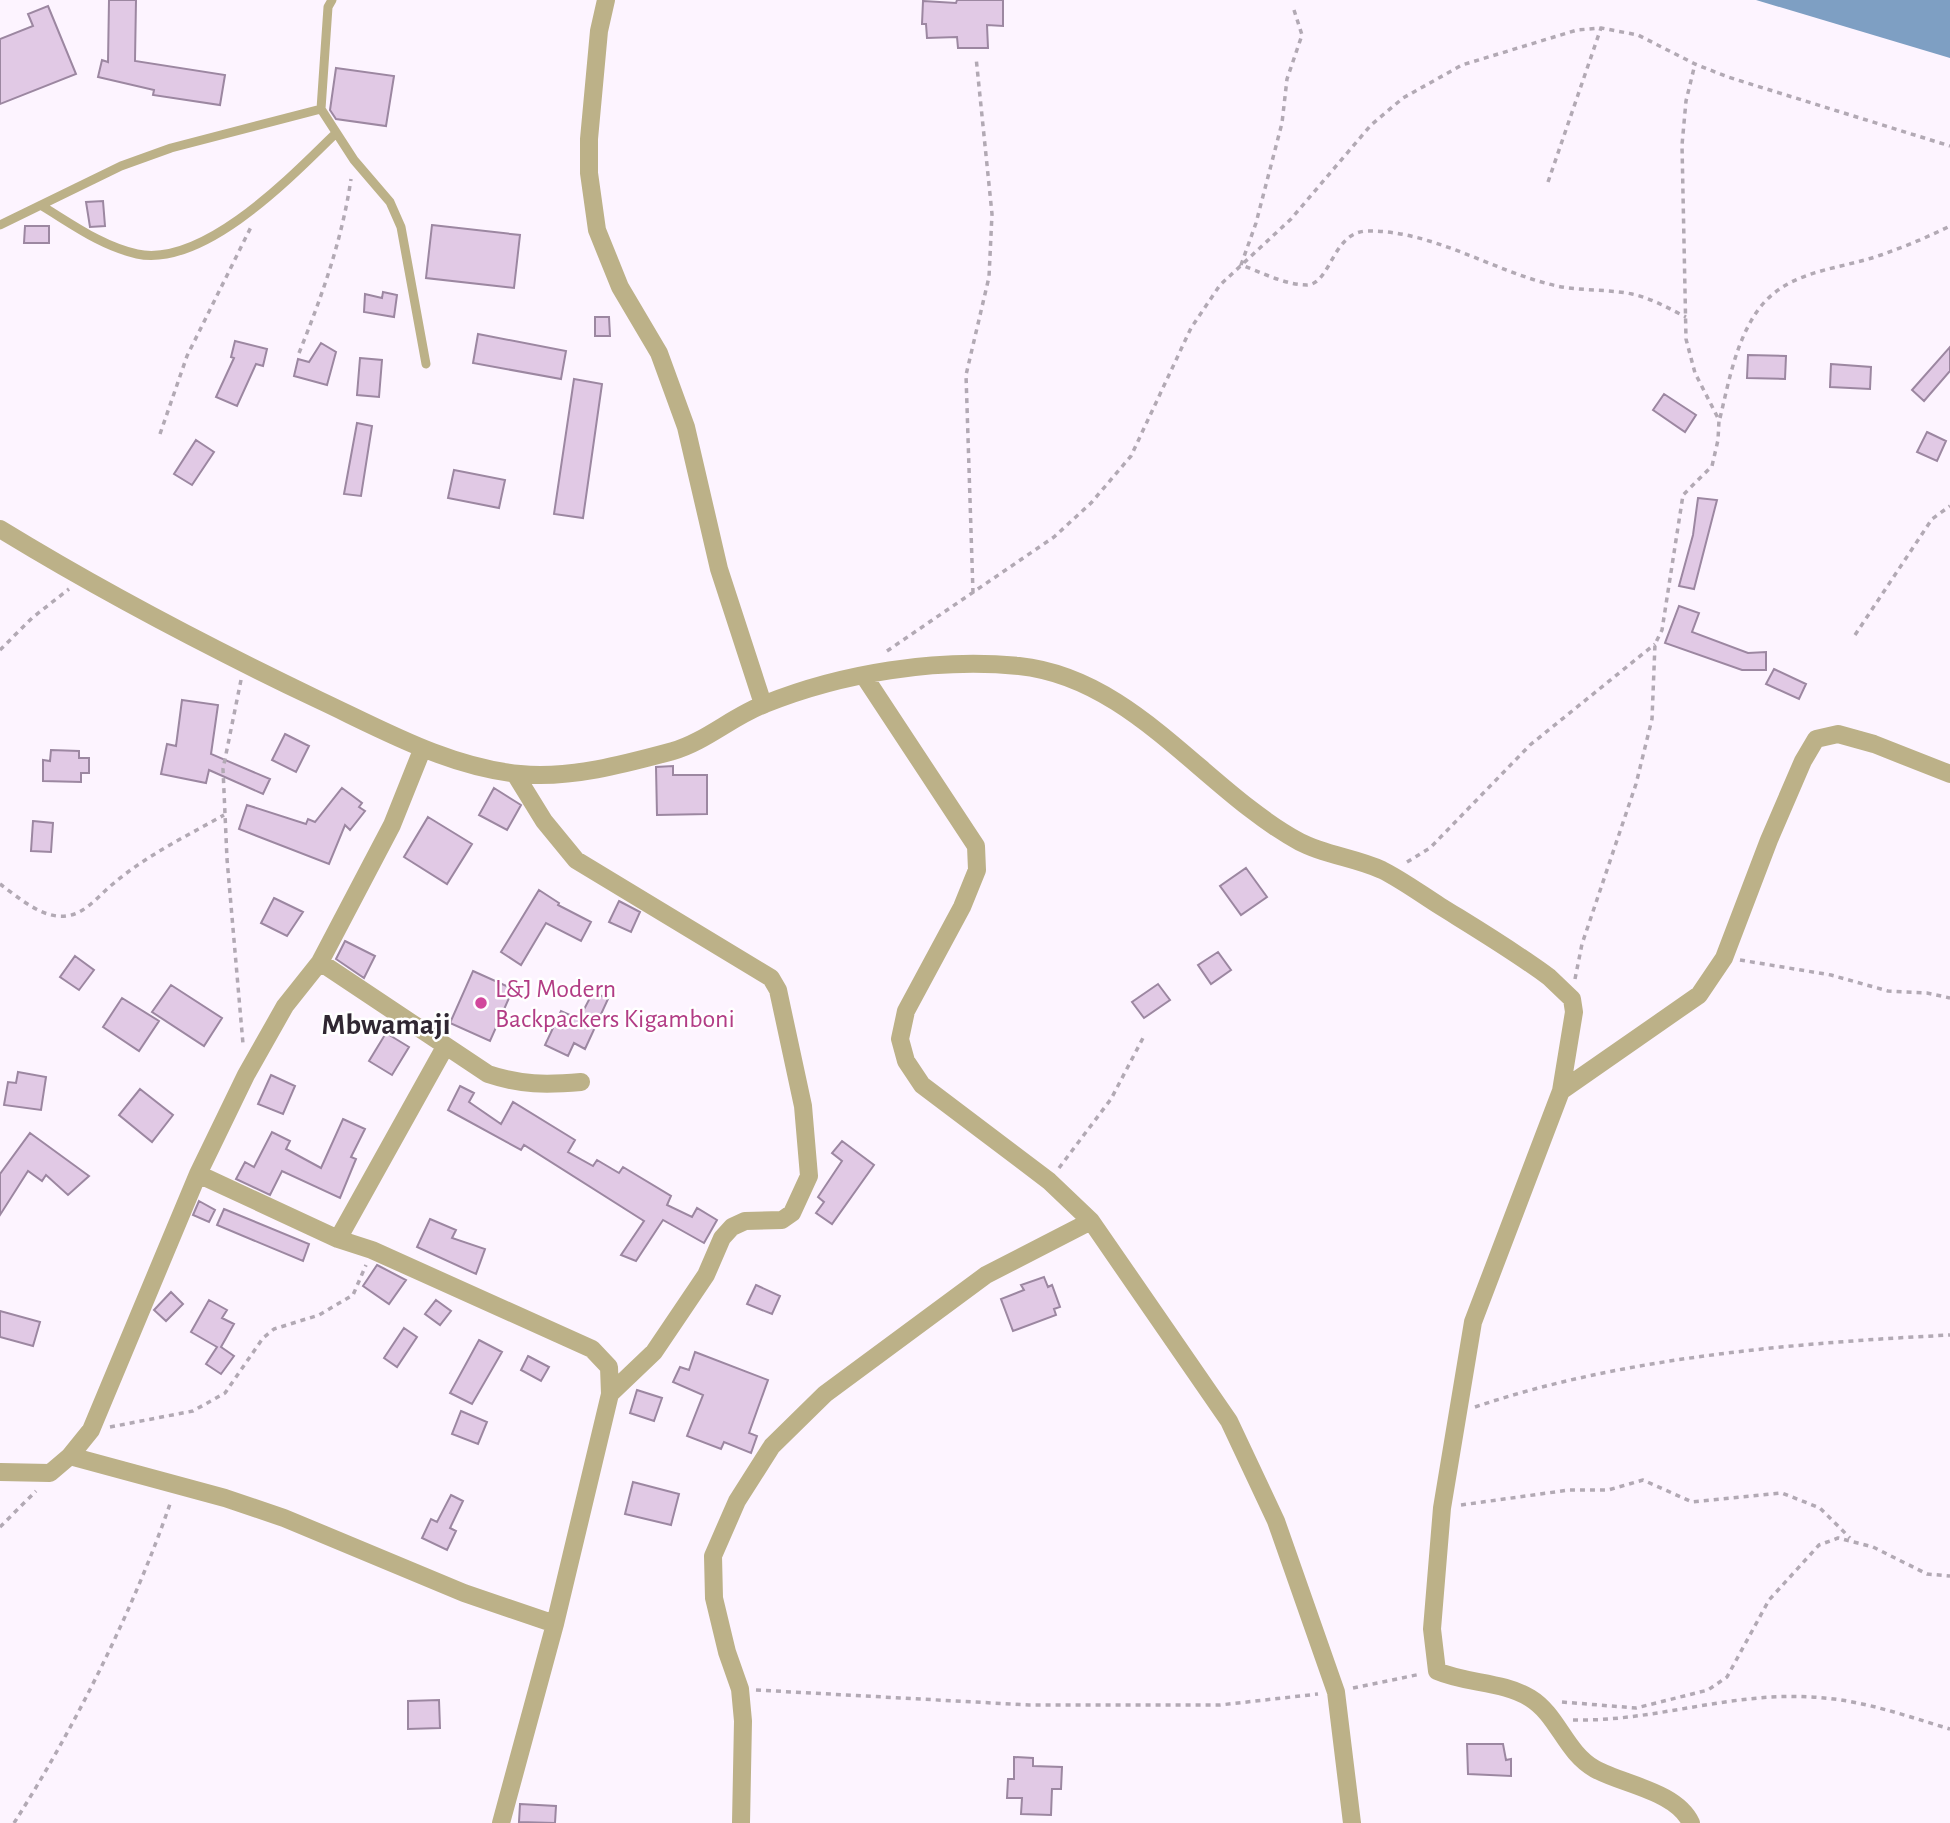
<svg xmlns="http://www.w3.org/2000/svg" width="1950" height="1823" font-family="'Alegreya Sans',sans-serif">
  <rect width="100%" height="100%" fill="#fdf4ff"/>
  <!-- water -->
  <path fill="#7e9fc3" d="M1756,0H1950V58Z"/>
  <!-- building -->
  <path fill="#e1c9e5" stroke="#9c87a1" stroke-width="2" d="M109,0H136L135,61L225,75L220,105L153,95L154,90L98,77L102,60L108,62Z
    M957,0H1003V26L987,25L988,48H958L957,37L927,38L926,24H922L923,1L956,3Z
    M48,6L76,74L0,104V39L33,26L28,14Z
    M336,68L394,76L386,126L336,119L330,110Z
    M103,201L105,226L90,227L86,202Z
    M432,225L520,235L514,288L426,278Z
    M25,226H49V243H24Z
    M383,292L397,295L394,317L364,312L365,294L382,298Z
    M595,317H609L610,336H595Z
    M478,334L566,351L561,379L473,363Z
    M235,341L267,349L263,366L256,364L237,406L216,397L234,358L231,357Z
    M321,343L336,352L327,385L294,376L298,359L309,362Z
    M1950,347V371L1924,401L1912,390Z
    M1748,355L1786,356L1785,379L1747,378Z
    M360,358L382,360L379,397L357,395Z
    M1831,364L1871,367L1870,389L1830,387Z
    M574,379L602,384L583,518L554,514Z
    M1664,394L1696,415L1685,432L1653,410Z
    M357,423L372,426L361,496L344,494Z
    M1927,432L1946,441L1937,461L1917,452Z
    M196,440L214,452L192,485L174,474Z
    M454,470L505,480L499,508L448,498Z
    M1698,498L1717,500L1694,589L1679,586L1693,535Z
    M1679,606L1699,613L1692,632L1748,653L1766,652V670H1742L1665,643Z
    M1774,669L1806,684L1799,699L1766,684Z
    M182,700L218,705L211,754L270,779L263,794L209,770L206,783L161,774L167,744L176,746Z
    M285,734L309,746L296,772L272,760Z
    M51,750L79,751V758H89V773H81V782L43,781V760L50,761Z
    M673,766V775H707V814L657,815L656,767Z
    M342,788L362,803L359,807L365,811L350,830L345,825L329,864L239,829L247,805L306,824L308,819L315,822Z
    M494,788L521,805L507,830L479,815Z
    M428,817L472,844L447,884L404,857Z
    M33,821L53,823L51,852L31,851Z
    M1246,868L1267,897L1241,915L1220,886Z
    M539,890L559,903L558,905L591,922L581,941L546,923L521,965L501,952Z
    M274,898L303,912L287,936L261,923Z
    M619,901L640,912L631,932L609,922Z
    M345,941L375,956L364,978L336,959Z
    M1218,952L1231,970L1211,984L1198,965Z
    M75,956L94,970L79,990L60,977Z
    M473,971L513,989L490,1041L450,1023Z
    M1158,984L1170,1000L1144,1018L1132,1002Z
    M171,985L222,1018L204,1046L152,1012Z
    M593,992L608,999L585,1049L574,1043L568,1056L545,1045L561,1011L579,1019Z
    M122,998L159,1021L139,1051L103,1027Z
    M386,1033L409,1047L392,1075L369,1061Z
    M18,1072L46,1077L41,1110L4,1105L8,1082L16,1083Z
    M271,1075L295,1086L283,1114L258,1104Z
    M460,1086L474,1093L469,1102L501,1124L513,1102L575,1140L568,1152L593,1166L597,1160L619,1173L623,1167L671,1196L667,1205L692,1217L697,1208L717,1220L704,1243L663,1220L636,1261L621,1255L644,1221L524,1145L521,1150L448,1110Z
    M140,1089L173,1115L152,1142L119,1115Z
    M343,1119L365,1129L351,1157L356,1159L340,1198L282,1171L270,1195L236,1179L245,1162L254,1167L272,1132L290,1141L286,1149L321,1168Z
    M30,1133L89,1176L68,1195L46,1175L42,1181L28,1171L0,1215V1174Z
    M842,1141L874,1165L832,1224L816,1213L824,1202L818,1197L842,1161L832,1153Z
    M199,1201L215,1210L209,1222L193,1215Z
    M224,1209L309,1244L303,1261L217,1225Z
    M430,1219L456,1230L452,1238L485,1249L476,1274L417,1247Z
    M377,1265L406,1280L389,1304L363,1286Z
    M1044,1277L1048,1287L1052,1285L1060,1307L1054,1309L1056,1315L1013,1331L1001,1299L1024,1290L1021,1285Z
    M756,1285L780,1296L772,1314L747,1304Z
    M171,1292L183,1304L166,1321L154,1310Z
    M209,1300L227,1310L222,1318L234,1324L221,1347L234,1356L221,1374L206,1364L217,1347L191,1332Z
    M436,1300L451,1311L440,1325L425,1314Z
    M0,1311L40,1322L33,1346L0,1337Z
    M404,1328L417,1337L397,1367L384,1358Z
    M479,1340L502,1352L472,1404L450,1393Z
    M695,1352L768,1380L749,1433L757,1436L751,1453L724,1442L721,1449L687,1436L703,1395L673,1382L680,1367L689,1370Z
    M528,1356L549,1367L541,1381L521,1370Z
    M637,1390L662,1398L654,1421L630,1413Z
    M461,1411L487,1422L478,1444L452,1434Z
    M633,1482L679,1494L671,1525L625,1514Z
    M451,1495L463,1501L450,1528L456,1531L447,1550L422,1538L431,1519L437,1522Z
    M439,1700L440,1728L408,1729V1701Z
    M1467,1744H1503L1506,1760L1511,1759V1776L1468,1774Z
    M1014,1757L1033,1758V1766L1062,1767L1061,1789H1052L1051,1815L1021,1814L1022,1798H1007L1008,1779H1014Z
    M520,1804L556,1806L555,1823L519,1822Z"/>
  <g fill="none" stroke-linecap="round" stroke-linejoin="round">
    <!-- path -->
    <path stroke="#b2a9b4" stroke-width="3.5" stroke-dasharray="5 5" stroke-linecap="butt" d="M1294,10L1302,35L1287,79L1282,123L1256,223L1241,265C1261,272 1285,285 1307,285C1331,284 1332,232 1367,231C1433,230 1494,272 1557,286C1581,291 1607,289 1632,294C1651,298 1668,308 1686,317
      M1548,182L1601,28
      M299,353C322,296 342,240 351,179
      M1720,418C1728,385 1734,351 1751,321C1780,269 1832,272 1881,255C1904,247 1928,237 1950,226
      M160,434L187,356L251,227
      M973,593L966,375L989,277L992,214L976,57
      M1855,635L1932,519L1950,506
      M0,650L32,618L69,589
      M887,651L1054,537L1091,503L1131,456L1191,328L1220,285L1291,219L1371,125L1403,98L1462,65L1577,30L1601,28L1638,35L1695,64L1728,77L1950,146
      M241,680L223,769L227,859L243,1044
      M1407,862L1430,848L1530,745L1655,644
      M0,884C18,897 42,919 66,916C83,914 94,901 106,890C141,858 183,838 224,815
      M1740,960L1831,975L1888,991L1927,993L1950,998
      M1575,979L1582,944L1636,784L1652,719L1655,644L1662,630L1683,495L1712,466L1718,440L1719,420L1695,373L1686,339L1682,145L1686,101L1695,64
      M1059,1168L1111,1099L1143,1038
      M1475,1407C1622,1357 1796,1343 1950,1335
      M110,1427L193,1411L225,1393L263,1338L274,1329L319,1315L353,1295L366,1265
      M1461,1505L1569,1490H1608L1643,1480L1692,1502L1782,1493L1820,1508L1850,1538
      M0,1527L36,1491
      M1353,1688L1421,1674
      M756,1690L1029,1705H1220L1318,1694
      M1562,1702L1636,1708L1708,1690L1727,1677L1769,1600L1819,1545L1838,1538L1873,1547L1927,1574L1950,1576
      M1573,1720C1652,1722 1730,1692 1810,1697C1860,1699 1903,1715 1950,1729
      M14,1823C74,1729 135,1607 171,1501"/>
    <!-- lane -->
    <path stroke="#bcb188" stroke-width="9" d="M332,0L328,7L321,109L354,160L390,202L401,227L426,364
      M42,206C72,224 101,246 137,254C204,268 292,176 336,133
      M0,225L121,166L171,148L321,109"/>
    <!-- street -->
    <path stroke="#bcb188" stroke-width="18" d="M606,0L599,31L589,139V173L597,230L620,287L659,353L686,427L719,569L763,704
      M0,529C103,592 210,648 319,700C383,730 448,767 520,774C570,779 625,764 673,751C705,742 733,716 765,704C842,673 936,658 1019,666C1134,678 1204,790 1300,842C1325,855 1356,858 1382,870C1402,880 1421,894 1440,906C1477,929 1514,951 1549,977L1572,999L1574,1012L1561,1091
      M864,676L976,846L977,870L962,907L906,1011L900,1039L906,1061L922,1085L1049,1181L1091,1221L1229,1421L1276,1521L1336,1692L1352,1823
      M515,774L544,821L576,860L771,978L778,990L803,1106L809,1176L792,1213L782,1220L745,1221L732,1227L722,1238L706,1275L654,1352L610,1394
      M320,962L488,1074C521,1085 546,1085 581,1082
      M198,1174L338,1239L372,1250L592,1349L609,1367L610,1394L555,1624L501,1823
      M338,1239L445,1047
      M70,1456L225,1498L284,1518L464,1593L555,1624
      M0,1472L50,1473L70,1456L91,1430L198,1174L246,1075L285,1006L320,962L392,825L422,750
      M741,1823L743,1721L740,1689L727,1652L714,1598L713,1556L737,1501L772,1446L825,1394L986,1275L1091,1221
      M1691,1823C1676,1791 1624,1785 1595,1769C1565,1752 1558,1715 1530,1698C1502,1681 1467,1684 1437,1671L1432,1629L1442,1508L1473,1322L1561,1091L1699,995L1724,958L1769,840L1803,761L1816,739L1838,734L1874,744L1950,774"/>
  </g>
  <!-- markers -->
  <circle fill="#d1479c" stroke="#fff" stroke-width="2.5" cx="481" cy="1003" r="7"/>
  <g text-anchor="middle" stroke-width="5" stroke-linejoin="round" paint-order="stroke">
    <!-- hotel labels -->
    <g font-size="26" fill="#b23c85" stroke="#fff" text-anchor="start">
      <text x="495" y="997">L&amp;J Modern<tspan x="495" dy="30">Backpackers Kigamboni</tspan></text>
    </g>
    <!-- quarter labels -->
    <g font-size="30" font-weight="bold" fill="#302732" stroke="#fff">
      <text x="386" y="1034">Mbwamaji</text>
    </g>
  </g>
</svg>
